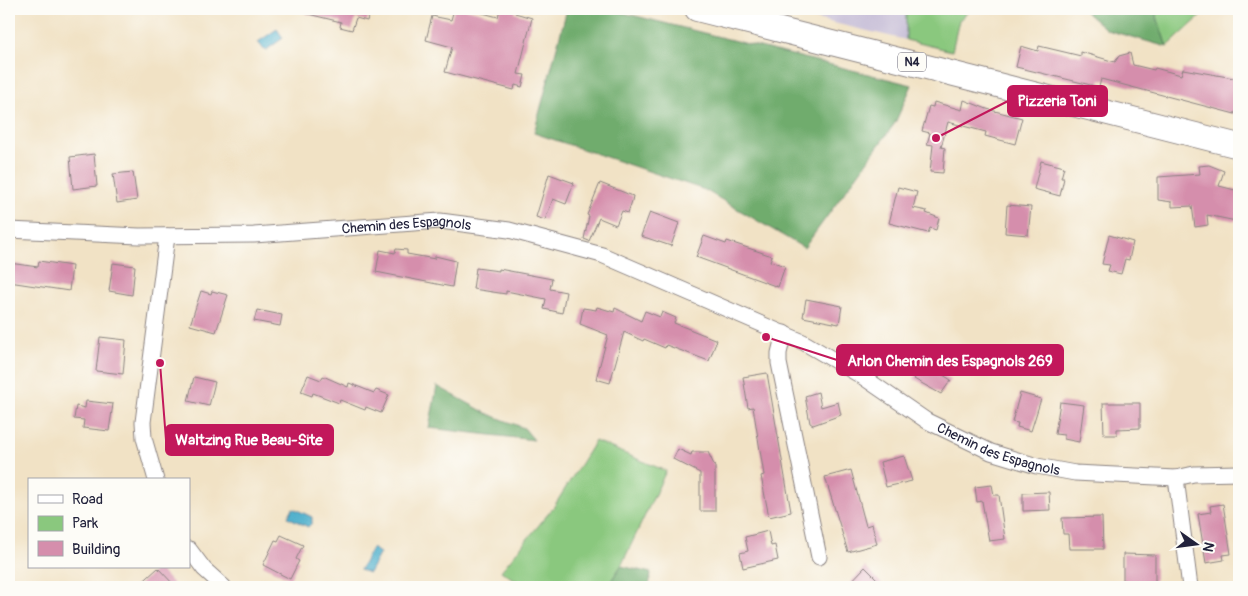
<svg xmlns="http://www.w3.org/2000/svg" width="1248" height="596" font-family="Pangolin,sans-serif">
  <rect width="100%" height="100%" fill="#fdfcf7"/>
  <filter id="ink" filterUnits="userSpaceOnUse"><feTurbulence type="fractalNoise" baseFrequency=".02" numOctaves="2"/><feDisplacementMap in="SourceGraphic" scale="10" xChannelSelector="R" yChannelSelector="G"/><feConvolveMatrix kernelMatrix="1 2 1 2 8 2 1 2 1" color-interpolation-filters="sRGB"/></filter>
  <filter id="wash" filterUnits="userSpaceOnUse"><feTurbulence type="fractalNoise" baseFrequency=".0096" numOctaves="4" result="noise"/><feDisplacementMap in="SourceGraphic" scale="20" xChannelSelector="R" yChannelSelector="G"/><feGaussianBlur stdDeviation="1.12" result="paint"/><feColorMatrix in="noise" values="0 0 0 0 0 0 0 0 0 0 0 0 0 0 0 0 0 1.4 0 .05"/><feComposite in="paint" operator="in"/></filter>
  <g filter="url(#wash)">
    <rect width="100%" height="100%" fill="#f1e2c5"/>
    <!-- industrial -->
    <path fill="#c8bfd8" d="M775,9H906V40L808,17Z"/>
    <!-- green -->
    <path fill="#8ac87e" stroke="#56755c" d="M906,9H972L959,20L952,51L906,40Z
      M1154,9H1201L1203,14L1167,47Z
      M595,441L666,471L621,566L607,587H526L501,571L553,508Z"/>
    <!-- forest -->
    <path fill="#6fac6d" stroke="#486754" d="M567,9H608L912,85L895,123L804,248L705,190L534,133Z
      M1082,9H1154L1167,47L1107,30Z
      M437,386L486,413L524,428L534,440L429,428Z
      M621,566L651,573L649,587H607Z"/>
    <!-- water -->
    <path fill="#4caecb" stroke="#376883" d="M277,29L283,38L265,51L258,42Z
      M293,508L312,517V523L308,527L288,517Z
      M372,548L380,553L369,573L360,570Z"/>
    <g id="blocks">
      <!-- building -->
      <path fill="#d58eac" d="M305,9H370L367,21L356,18L352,30L340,27L341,22L304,13Z
        M454,9H467L498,17L500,9H516L515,13L532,18L518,74L525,75L522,87L515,85L514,90L445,72L452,47L426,40L432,16L451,20Z
        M1021,46L1038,51L1039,46L1081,56V52L1115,62L1119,56L1130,53L1133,65L1154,70L1155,68L1181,75L1183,69L1239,79V113L1235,112V114L1101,79L1099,87L1016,67Z
        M964,100L987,109L1022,118L1015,144L985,136L986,132L948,122L941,147L945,148L943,173L930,172L933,145L927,144L930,133L922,131L929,106L933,107L934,102L962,110Z
        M94,154L97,186L73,189L70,157Z
        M1041,161L1064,167L1061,178H1064L1060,196L1034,189Z
        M1209,165L1224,171L1219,186L1239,191V217L1237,216L1236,221L1207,215L1208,225L1195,227L1192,206L1172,207V202L1158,200V177L1200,174L1199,166Z
        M133,172L137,200L117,203L113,174Z
        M549,174L574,183L566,204L553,199L545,220L536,217Z
        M600,183L633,196L632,201L628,213L622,211L616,225L599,218L589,241L584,239L589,216L587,215Z
        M898,187L917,192L913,208L927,211L926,213L939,218L936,230L930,228L928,233L889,223Z
        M1007,205L1031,207L1028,235L1005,233Z
        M650,212L679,223L671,246L641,236Z
        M1109,235L1133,242L1129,260L1125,259L1121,274L1108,271L1110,265L1102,264Z
        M704,236L726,244L727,241L772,256L770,261L785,266L778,287L696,257Z
        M396,249L407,250V254L435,259V256L456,261L452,287L376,272L380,250L395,253Z
        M39,261L72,266L69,291L9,282V263L38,267Z
        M113,263L135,266L132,295L109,291Z
        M476,268L499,271V269L552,279L550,289L566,292L562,313L544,309L546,299L506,291V294L473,289Z
        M201,291L211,294L212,291L228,295L216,332L190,325Z
        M806,299L842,306L839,324L803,317Z
        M597,307L614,312L615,308L641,321L645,311L660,317L662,312L676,318L674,323L717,340L709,361L666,345L665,348L644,339L643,341L624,332L610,383L596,379L608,335L580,324L583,308L596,310Z
        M257,310L282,315L280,326L254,321Z
        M100,337L126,340L123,374L96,371Z
        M928,357L944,367L940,373L951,380L941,394L914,379Z
        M767,373L791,512L769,517L761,476L764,475L753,407L748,408L743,377Z
        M308,375L321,380L323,376L348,387L349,383L374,393L376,390L389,395L381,413L366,407L365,410L340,400L339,403L313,393L312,396L301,392Z
        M194,377L215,382L209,406L188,401Z
        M818,392L821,407L838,402L841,415L813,425L810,423L805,396Z
        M1020,393L1041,399L1031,431L1017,427L1018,423L1012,422Z
        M86,401L113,404L109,431L83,428L84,420L74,419L76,406L85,408Z
        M1060,402L1084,405L1079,442L1064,439V435L1055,434Z
        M1103,403H1140V428L1117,429V435H1104Z
        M678,449L691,455L692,452H708L715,467V511H700V473L673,459Z
        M904,456L912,481L886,487L880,462Z
        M851,470L866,526L872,524L877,544L848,552L825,477Z
        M992,485L994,495H999L1005,539L989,541L982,501L977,502L975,487Z
        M1049,492L1050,510L1023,511V493Z
        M1223,504L1231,554L1223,555L1224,560L1206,563L1198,514L1211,512L1210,506Z
        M1102,517L1103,549H1069L1068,534H1063L1062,518Z
        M768,531L771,546L775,545L778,560L743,568L740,553L748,551L745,537Z
        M281,535L303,545L296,559L299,561L290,579L263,565L275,540L278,541Z
        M1123,554L1155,555V583L1123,582Z
        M865,567L885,587H846Z
        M158,568L176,587H137Z"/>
    </g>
  </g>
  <g filter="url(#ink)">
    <use href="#blocks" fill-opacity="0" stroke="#8a8280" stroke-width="1"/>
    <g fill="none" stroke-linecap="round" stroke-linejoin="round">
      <!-- street casing -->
      <g stroke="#8a8280" stroke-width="17">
        <g id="street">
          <path id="s1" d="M9,230L139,236L254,235L440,221L509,230L602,255L803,342L863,377L927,421L991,452L1037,466L1075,473L1176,478L1194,474L1239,473"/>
          <path d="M784,333L779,353V363L819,557"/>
          <path d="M1176,478L1190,587"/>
          <path d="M156,480L144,438L143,422L167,236"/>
          <path d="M189,549L204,569L224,587"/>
        </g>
      </g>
      <!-- primary casing -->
      <g stroke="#8a8280" stroke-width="26">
        <path id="primary" d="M697,9L1239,146"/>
      </g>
      <!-- street -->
      <use href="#street" stroke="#fff" stroke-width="15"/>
      <!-- primary -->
      <use href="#primary" stroke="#fff" stroke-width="24"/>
    </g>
  </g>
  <g text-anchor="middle" stroke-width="4" stroke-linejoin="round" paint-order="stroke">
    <!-- shield labels -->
    <rect fill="#fdfcf7" stroke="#646373" stroke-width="1" x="898" y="52.5" width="28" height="19" rx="4"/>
    <g font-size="12" font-weight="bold" fill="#22223b">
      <text x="912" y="66">N4</text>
    </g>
    <!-- street labels -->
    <g font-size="14" fill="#22223b" stroke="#fdfcf7">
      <text dy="5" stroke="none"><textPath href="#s1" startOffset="398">Chemin des Espagnols</textPath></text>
      <text dy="5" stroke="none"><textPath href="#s1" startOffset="1041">Chemin des Espagnols</textPath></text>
    </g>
  </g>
  <!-- callouts -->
  <path fill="none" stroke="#c2185b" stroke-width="2" d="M936 138L1008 101M766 337L837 360M160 363L166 440"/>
  <g fill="#c2185b" stroke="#fdfcf7" stroke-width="2">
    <circle cx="936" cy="138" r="5"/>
    <circle cx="766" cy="337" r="5"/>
    <circle cx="160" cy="363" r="5"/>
  </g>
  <g fill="#c2185b" stroke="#c2185b" stroke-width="2">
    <rect x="1008" y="86" width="99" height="30" rx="5"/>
    <rect x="837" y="345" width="226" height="30" rx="5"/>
    <rect x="166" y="425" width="167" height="30" rx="5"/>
  </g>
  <g font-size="15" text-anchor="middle" font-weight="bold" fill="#fff">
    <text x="1057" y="106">Pizzeria Toni</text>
    <text x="950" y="366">Arlon Chemin des Espagnols 269</text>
    <text x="249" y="445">Waltzing Rue Beau-Site</text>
  </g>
  <!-- margin -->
  <rect width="1248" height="596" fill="none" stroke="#fdfcf7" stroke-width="30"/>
  <!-- legend -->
  <rect x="28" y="478" width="162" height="90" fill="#fdfcf7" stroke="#a5a5ac"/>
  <rect x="38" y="495" width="25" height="8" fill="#ffffff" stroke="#a5a5ac"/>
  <text x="72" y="504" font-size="15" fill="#22223b">Road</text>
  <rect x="38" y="516" width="25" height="15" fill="#8ac87e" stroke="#a5a5ac"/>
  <text x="72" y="528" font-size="15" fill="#22223b">Park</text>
  <rect x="38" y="541" width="25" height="15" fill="#d58eac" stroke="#a5a5ac"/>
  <text x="72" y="554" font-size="15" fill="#22223b">Building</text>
  <!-- north arrow -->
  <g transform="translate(1196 544) rotate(104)" stroke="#fdfcf7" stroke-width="4" paint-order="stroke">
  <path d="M0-4L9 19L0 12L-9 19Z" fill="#22223b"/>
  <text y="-8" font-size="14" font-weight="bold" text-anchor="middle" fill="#22223b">N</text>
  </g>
</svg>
